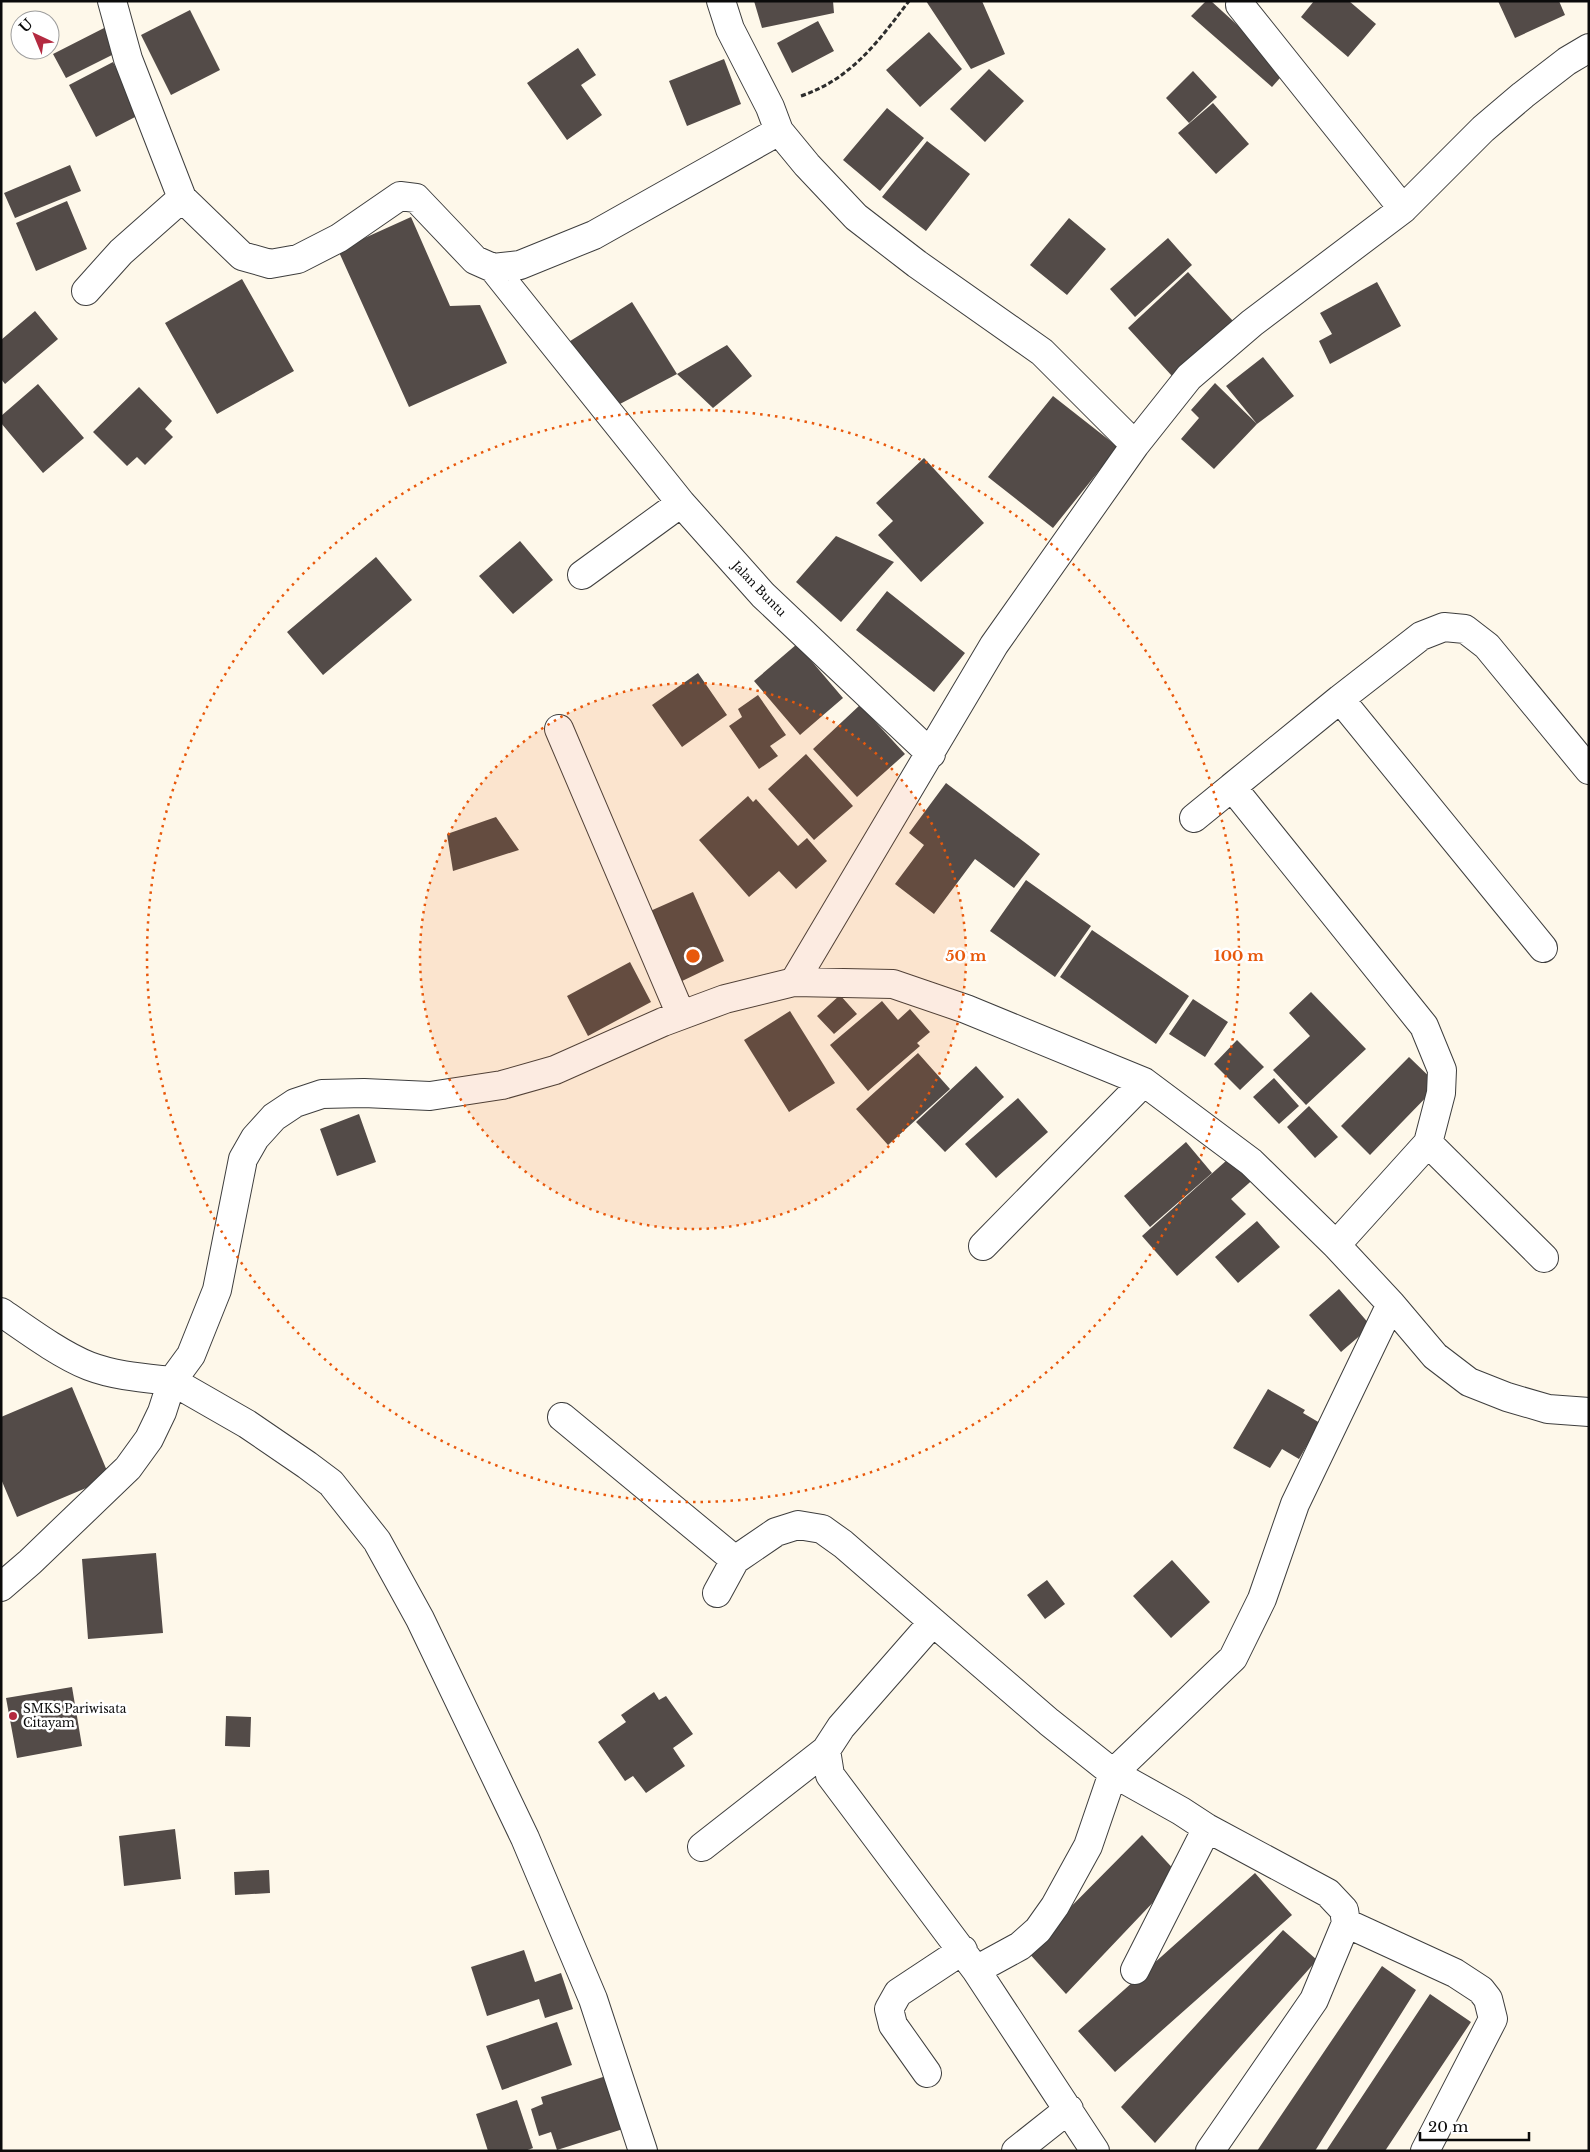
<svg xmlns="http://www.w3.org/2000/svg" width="1590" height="2152" font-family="'Libre Baskerville',serif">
  <rect width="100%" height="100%" fill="#fef8ea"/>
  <!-- building -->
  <path fill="#534b48" d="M754,1H833L834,13L762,28Z
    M926,1H982L1005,54L971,69Z
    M1206,1H1211L1287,70L1272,87L1191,16Z
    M1314,1H1349L1376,24L1348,57L1301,17Z
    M1498,1H1559L1565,15L1515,38Z
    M190,10L220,70L171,95L141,35Z
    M818,21L834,51L792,73L777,43Z
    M108,26L120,51L66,78L53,54Z
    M929,32L962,69L920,107L886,70Z
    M578,48L596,75L581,85L602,115L567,140L527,83Z
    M724,59L741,104L687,126L669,81Z
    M113,62L139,115L96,137L69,85Z
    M989,69L1024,101L985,142L950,109Z
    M1193,71L1217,97L1189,123L1166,98Z
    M1213,103L1249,144L1216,174L1178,133Z
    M887,108L924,138L880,191L843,160Z
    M927,141L970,174L926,231L882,197Z
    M70,165L81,191L15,218L4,193Z
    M67,201L87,249L36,271L16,223Z
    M411,217L450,306L480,305L507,363L409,407L338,250Z
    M1069,218L1106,249L1067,295L1030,265Z
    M1168,238L1192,265L1135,317L1110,289Z
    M1188,272L1233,321L1172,376L1128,328Z
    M242,279L294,371L217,414L165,323Z
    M1377,282L1401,326L1330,364L1319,341L1332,334L1320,313Z
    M632,302L677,374L618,405L567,343Z
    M35,311L58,339L5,384L1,379V340Z
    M727,345L752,376L713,408L677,374Z
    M1263,357L1294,396L1257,424L1226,386Z
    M1215,383L1257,424L1214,469L1181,439L1199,418L1191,410Z
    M38,384L84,438L43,473L1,423V416Z
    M139,387L172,421L165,429L173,437L145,465L137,457L127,466L93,432Z
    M1053,396L1118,447L1053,528L988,477Z
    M924,458L984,523L921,582L878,535L893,521L876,503Z
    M836,536L894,562L841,622L796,582Z
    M520,541L553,580L513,614L479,576Z
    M376,557L412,600L323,675L287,632Z
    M887,591L965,653L934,692L856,630Z
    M797,644L843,698L800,735L754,681Z
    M698,673L727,715L682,747L652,705Z
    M758,695L786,735L770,746L778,756L759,769L729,726L742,717L738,709Z
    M860,705L905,754L857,797L813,749Z
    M806,754L853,806L814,840L768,789Z
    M946,783L1040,854L1014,888L975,859L934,914L895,884L924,845L909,833Z
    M748,796L753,802L756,799L798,846L807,838L827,861L796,889L779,871L749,897L699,840Z
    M496,817L519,850L453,871L447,834Z
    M1026,880L1091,926L1055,977L990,931Z
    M693,892L724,961L680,982L648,912Z
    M1092,930L1189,996L1156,1044L1060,977Z
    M630,962L651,1002L588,1036L567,996Z
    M1311,992L1366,1049L1306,1105L1273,1070L1310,1036L1289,1013Z
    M840,995L857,1014L834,1034L817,1016Z
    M1193,999L1228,1022L1205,1057L1169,1034Z
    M882,1001L898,1020L910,1009L930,1032L917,1043L920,1046L868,1091L830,1045Z
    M790,1011L835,1083L789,1112L744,1040Z
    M1237,1040L1264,1067L1240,1090L1214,1064Z
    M918,1053L950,1089L888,1145L856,1109Z
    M1409,1057L1438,1085L1370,1155L1341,1126Z
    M976,1066L1004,1097L945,1152L916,1122Z
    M1274,1078L1299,1106L1279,1124L1253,1097Z
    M1018,1098L1048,1132L996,1178L965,1144Z
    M1309,1106L1338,1137L1315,1158L1287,1127Z
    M359,1114L376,1162L337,1176L320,1129Z
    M1186,1142L1212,1173L1150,1227L1124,1196Z
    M1236,1152L1257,1176L1231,1199L1246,1214L1177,1276L1142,1236Z
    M1257,1221L1280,1247L1238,1283L1215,1257Z
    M1339,1289L1371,1326L1341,1352L1309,1315Z
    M72,1387L110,1478L17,1517L1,1479V1417Z
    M1268,1389L1305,1410L1303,1413L1320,1423L1299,1459L1282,1449L1270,1468L1233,1448Z
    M156,1553L163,1633L88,1639L82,1559Z
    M1172,1560L1210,1602L1171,1638L1133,1596Z
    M1047,1580L1065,1604L1045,1619L1027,1595Z
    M72,1687L82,1746L17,1758L6,1698Z
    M654,1692L659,1700L666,1696L693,1734L673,1748L685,1766L646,1793L633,1776L625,1781L598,1742L626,1722L621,1715Z
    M226,1716L251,1717L250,1747L225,1746Z
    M175,1829L181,1879L124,1886L119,1836Z
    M1142,1835L1179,1875L1066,1994L1027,1951Z
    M269,1870L270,1893L235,1895L234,1872Z
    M1255,1873L1292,1915L1115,2072L1078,2031Z
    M1283,1930L1317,1960L1155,2143L1121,2107Z
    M524,1950L535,1982L561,1973L573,2009L545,2018L539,1999L487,2016L471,1967Z
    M1382,1966L1416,1990L1315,2151H1257Z
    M1430,1994L1471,2022L1385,2151H1326Z
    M557,2022L572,2065L502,2090L486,2046Z
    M606,2076L623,2129L557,2150L551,2132L539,2136L531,2109L543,2104L541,2097Z
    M517,2100L533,2148L525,2151H488L476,2114Z"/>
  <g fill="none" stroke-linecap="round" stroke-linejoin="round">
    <!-- minor casing -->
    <g stroke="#3e3e3e" stroke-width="30">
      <path id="minor" d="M721,1L730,29L770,107L779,131L807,165L856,217L917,264L1042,352L1135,445
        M1240,5L1403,209
        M182,198L242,256L270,264L298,259L339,238L400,196L416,198L475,260L493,268L520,265L594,235L779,131
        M493,268L681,503
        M86,291L121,252L182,198L128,59L112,1
        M582,575L681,503L763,595L931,754
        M1340,699L1543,948
        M559,729L681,1015
        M1232,787L1340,699L1421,636L1444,627L1465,629L1487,646L1589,770
        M1194,818L1232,787L1424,1026L1442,1070L1441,1093L1428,1143L1336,1245
        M794,982L994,645L1135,445L1189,377L1252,323L1403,209L1483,129L1523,95L1567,61L1589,48
        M1428,1143L1544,1258
        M983,1246L1144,1082
        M1,1312C27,1330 61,1355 89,1366C115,1376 145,1378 172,1381L191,1355L217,1290L243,1159L255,1138L274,1117L295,1103L322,1094L364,1093L430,1096L502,1085L555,1070L663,1022L725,999L794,982L893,984L966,1009L1144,1082L1251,1162L1336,1245L1391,1304L1435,1356L1469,1382L1507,1397L1548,1409L1589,1412
        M562,1417L735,1560
        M1,1587L30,1562L128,1468L149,1439L162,1412L172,1381L247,1424L307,1465L331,1483L377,1541L420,1619L525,1838L593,1999L643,2151
        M717,1593L735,1560L776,1532L798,1525L822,1529L843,1544L933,1622L841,1727L826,1750L830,1775L976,1970L1020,1946L1038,1930L1055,1906L1088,1846L1113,1773L1233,1658L1262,1599L1295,1504L1391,1304
        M933,1622L1049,1722L1113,1773L1181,1811L1207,1828L1328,1893L1344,1910L1346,1923L1314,2000L1210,2151
        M702,1847L826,1750
        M1346,1923L1455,1973L1481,1990L1488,1999L1493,2019L1425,2151
        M976,1970L1095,2151
        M1135,1970L1207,1828
        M927,2073L893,2025L889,2009L898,1993L963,1950
        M1016,2151L1069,2109"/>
    </g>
    <!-- path -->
    <path stroke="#2d2d2d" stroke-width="3" stroke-dasharray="5 2.5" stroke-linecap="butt" d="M801,96C851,79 878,42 909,1"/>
    <!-- minor -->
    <use href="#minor" stroke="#fff" stroke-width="28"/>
  </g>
  <!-- distance rings -->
  <circle cx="693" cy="956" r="273" fill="#e8590c" fill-opacity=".12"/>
  <g fill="none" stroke="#e8590c" stroke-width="2.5" stroke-dasharray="2.5 5">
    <circle cx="693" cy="956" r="273"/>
    <circle cx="693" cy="956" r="546"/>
  </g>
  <!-- markers -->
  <circle fill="#b42a40" stroke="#fff" stroke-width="2" cx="13" cy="1716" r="5"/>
  <g text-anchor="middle" stroke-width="5" stroke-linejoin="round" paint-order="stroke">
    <!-- street labels -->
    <g font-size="12" fill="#0b0b0b" stroke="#fff">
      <text transform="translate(759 589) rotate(46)" y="4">Jalan Buntu</text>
    </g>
    <!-- poi labels -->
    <g font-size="12" fill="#0b0b0b" stroke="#fff" text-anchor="start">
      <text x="23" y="1713">SMKS Pariwisata<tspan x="23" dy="14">Citayam</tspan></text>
    </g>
  </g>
  <circle cx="693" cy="956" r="8" fill="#e8590c" stroke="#fff" stroke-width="2.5"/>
  <g font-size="15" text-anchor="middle" font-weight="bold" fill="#e8590c" stroke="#fff" stroke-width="5" stroke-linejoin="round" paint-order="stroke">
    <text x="966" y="961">50 m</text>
    <text x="1239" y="961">100 m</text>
  </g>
  <!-- border -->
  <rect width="1590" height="2152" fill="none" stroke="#0b0b0b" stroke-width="5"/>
  <!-- north arrow -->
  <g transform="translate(35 35) rotate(316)"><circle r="24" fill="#ffffff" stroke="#9d9d9d"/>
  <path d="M0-4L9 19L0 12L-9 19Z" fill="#b42a40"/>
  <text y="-8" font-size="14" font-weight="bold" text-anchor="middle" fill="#0b0b0b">U</text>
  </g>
  <!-- scale -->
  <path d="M1420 2132v8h109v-8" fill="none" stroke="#0b0b0b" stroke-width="2.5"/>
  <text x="1428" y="2132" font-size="15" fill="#0b0b0b" stroke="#ffffff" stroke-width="4" paint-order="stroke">20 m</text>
</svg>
